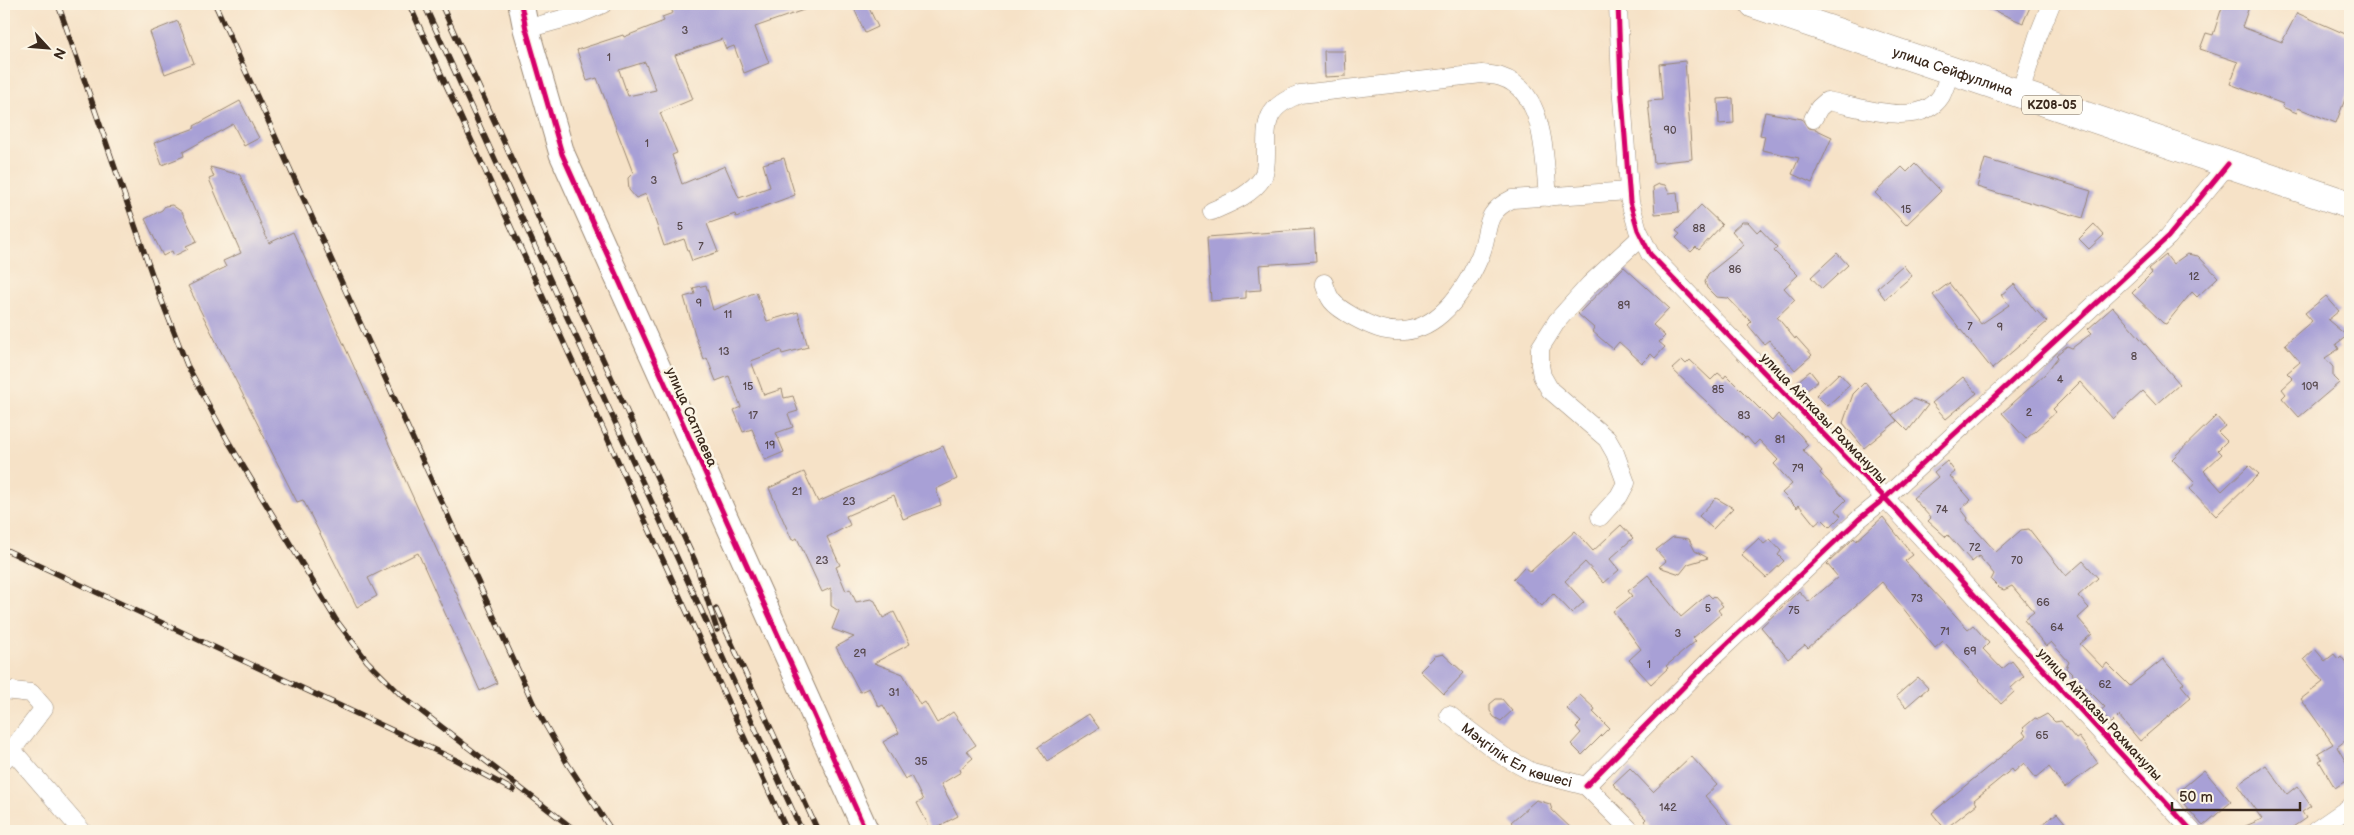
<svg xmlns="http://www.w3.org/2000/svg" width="2354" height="835" font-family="'Balsamiq Sans',sans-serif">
  <rect width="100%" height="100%" fill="#fcf5e5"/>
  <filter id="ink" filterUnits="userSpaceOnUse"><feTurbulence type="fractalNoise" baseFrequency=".02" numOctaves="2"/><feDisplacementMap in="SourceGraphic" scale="10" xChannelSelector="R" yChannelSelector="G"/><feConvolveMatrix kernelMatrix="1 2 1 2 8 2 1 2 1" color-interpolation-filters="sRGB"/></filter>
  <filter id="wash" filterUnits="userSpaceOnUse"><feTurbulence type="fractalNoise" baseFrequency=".0096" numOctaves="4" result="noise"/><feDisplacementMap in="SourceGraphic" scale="20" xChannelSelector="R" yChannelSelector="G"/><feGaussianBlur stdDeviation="1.12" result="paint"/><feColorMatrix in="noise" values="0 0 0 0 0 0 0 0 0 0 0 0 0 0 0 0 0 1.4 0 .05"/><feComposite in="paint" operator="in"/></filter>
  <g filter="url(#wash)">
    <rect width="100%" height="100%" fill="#f6e2c7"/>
    <g id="blocks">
      <!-- building -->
      <path fill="#a8a0d6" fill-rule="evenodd" d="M686,4H815V6L755,27L769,63L744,73L734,46L726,49L722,39L675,55L693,99L660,113L677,153L672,155L682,184L725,166L739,198L770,187L763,164L784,158L795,195L736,217L735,214L707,224L718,252L692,261L684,239L664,246L646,194L636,198L629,190L628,178L633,173L597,78L587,81L577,50L623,35L624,37L664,21L662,17L673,13L671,9ZM645,62L656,90L628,96L619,70Z
        M852,4H867L878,27L865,33Z
        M1979,4H2022L2030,7L2023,23Z
        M2223,4H2250L2242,27L2282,42L2297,13L2350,36V86L2336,123L2298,108L2297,113L2282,107L2283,104L2230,84L2238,62L2200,49L2206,33L2213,35Z
        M178,21L194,63L165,74L150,32Z
        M1324,51H1345L1346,76L1325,77Z
        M1685,61L1692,159L1654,163L1648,101L1662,100L1659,64Z
        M1733,98L1734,123L1719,124L1718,99Z
        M240,101L259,138L244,146L233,124L183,152L184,156L162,165L154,143L195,128L194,126Z
        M1765,112L1802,119L1808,128L1815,129L1832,137L1812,183L1792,174L1799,158L1762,150L1765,136L1760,135Z
        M1985,159L2091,191L2083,218L1977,187Z
        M1915,164L1941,191L1906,225L1875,193L1902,167L1907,172Z
        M210,167L240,175L269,243L293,232L497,683L480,691L418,553L368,578L377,596L357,607L303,500L297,502L188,286L226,267L223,261L241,253L209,179L214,177Z
        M1659,184L1665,185L1669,193L1677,192L1679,212L1655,214L1653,187Z
        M172,205L182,212L197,241L186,246L188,249L174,256L172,251L163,256L145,219L162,210L165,206Z
        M1701,205L1722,225L1699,250L1696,247L1691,252L1676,238L1680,234L1676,231Z
        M1742,222H1748L1757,232L1760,229L1777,247L1774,251L1798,275L1784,288L1795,300L1777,317L1795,339L1796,337L1812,355L1795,370L1769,340L1764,344L1748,325L1751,322L1728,298L1716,297L1707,288L1705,282L1708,274L1744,245L1732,231Z
        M2094,224L2104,235L2089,249L2079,239Z
        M1314,229L1316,261L1259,265L1261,290L1246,291V298L1211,301L1207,237Z
        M1837,253L1848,265L1822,289L1811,277Z
        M2187,254L2198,256L2218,277L2197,297L2192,292L2166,324L2163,323L2132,293L2152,273L2149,269L2166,255L2173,264Z
        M1903,265L1912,276L1885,299L1877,288Z
        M1624,267L1669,308L1653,325L1665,336L1659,342L1665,347L1655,358L1651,354L1642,363L1619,342L1613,349L1592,331L1594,328L1578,314Z
        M1949,283L1981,324L2009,305L2001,295L2014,284L2036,312L2037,311L2047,322L1992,369L1933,295Z
        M706,285L713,310L756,292L767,321L798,312L808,347L782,354L781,350L751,361L764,395L782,389L784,398L793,396L798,411L788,414L793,427L776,433L784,452L765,460L752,429L743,432L734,410L741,407L729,376L716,381L707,358L704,360L696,338L684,297L695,294L693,288Z
        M2326,296L2339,311L2328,320L2347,336L2336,344L2339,349L2325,358L2333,367V377L2339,383L2299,417L2282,398L2286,394L2282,389L2293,379L2287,373L2300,362L2285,344L2312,321L2305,313Z
        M2113,307L2180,384L2156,405L2143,391L2113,419L2080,382L2053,409L2056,412L2026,439L2002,413L2045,374L2058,357L2056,355L2067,346L2072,348L2092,333L2088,329Z
        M1682,360L1686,364L1690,360L1711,380L1718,373L1724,378L1726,375L1772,421L1778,414L1800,435L1808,445L1803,450L1822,471L1820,473L1846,500L1836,510L1841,516L1830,527L1822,519L1815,525L1799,505L1797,508L1782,493L1792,484L1774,464L1778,460L1759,440L1754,445L1747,437L1745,438L1672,369Z
        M1810,371L1818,381L1806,391L1798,381Z
        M1839,373L1850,385L1827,406L1816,395Z
        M1963,377L1977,393L1946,419L1932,403Z
        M1865,382L1897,421L1864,448L1843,423L1853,394Z
        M1913,399L1928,405L1908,431L1892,415Z
        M2216,416L2225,426L2218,432L2227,441L2218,450L2222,454L2204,471L2222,491L2249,465L2259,474L2216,516L2190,489L2195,483L2172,459Z
        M943,446L957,479L936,489L941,505L903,519L894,495L846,516L850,525L827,537L840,565L836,567L846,591L850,589L856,602L871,599L875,601L883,618L894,612L910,644L874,663L903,674L920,705L925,702L937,723L953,712L976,745L967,751L973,758L960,769L961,772L941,784L958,816L931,830L917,803L923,800L911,776L905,779L883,742L899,733L883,705L879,707L869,688L860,692L836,647L854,637L832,629L839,611L831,606V588L822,592L797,538L792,540L769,488L804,472L818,502Z
        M1947,461L1955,472L1950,476L1971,500L1961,509L1968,518L1967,520L1996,552L2021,530L2029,529L2066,576L2083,561L2098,578L2078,596L2089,608L2078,618L2092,634L2080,644L2103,668L2107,663L2130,686L2163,659L2184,683L2181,685L2191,697L2140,741L2119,716L2111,724L2100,711L2105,707L2066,668L2069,662L2051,642L2046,646L2024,620L2034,612L2012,586L2004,590L1999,588L1991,580L1994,574L1979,556L1972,562L1948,535L1946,537L1928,521L1931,518L1913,498L1938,477L1934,472Z
        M1716,498L1733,508L1713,529L1699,516Z
        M1883,517L1913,555L1905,561L1968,629L1973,625L1989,643L1983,649L2002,669L2012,661L2024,676L2011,688L2014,692L2001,704L1943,641L1935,648L1882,582L1808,648L1805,645L1788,659L1761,627L1799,591L1809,602L1838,577L1827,564L1854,538L1856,541Z
        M1621,525L1633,538L1610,559L1619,570L1604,583L1585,562L1565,581L1584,602L1572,613L1553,593L1542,606L1513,579L1524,567L1530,572L1575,531L1593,551Z
        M1673,537L1689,539L1695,551L1708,558L1688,564L1680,574L1659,567L1666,561L1656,550Z
        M1759,538L1764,544L1770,539L1781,551L1778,555L1784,561L1766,578L1741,555Z
        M1648,575L1681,617L1708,594L1712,598L1714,596L1723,606L1718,610L1721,614L1693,638L1696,641L1666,666L1668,668L1651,684L1629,660L1641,649L1613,611L1632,596L1628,591Z
        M2315,649L2325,661L2334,654L2338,659L2341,656L2350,668V737L2337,747L2350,769V778L2335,788L2319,761L2322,759L2318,753L2333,744L2301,699L2323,682L2304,659Z
        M1443,654L1464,673L1444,694L1420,671L1435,656Z
        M1918,677L1928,688L1906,707L1896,696Z
        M1580,695L1595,709L1593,712L1609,728L1582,755L1571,744L1581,733L1576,727L1581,722L1567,709Z
        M1496,699H1502L1512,711L1501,721L1494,717L1490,711V704Z
        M1089,714L1099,728L1047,761L1038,747Z
        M2047,714L2055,722L2061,721L2076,739L2079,737L2098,763L2065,788L2049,767L2036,778L2024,763L2014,772L2012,769L1974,800L1977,804L1945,829L1932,813L2026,736L2023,732L2025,730L2023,728L2035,718L2038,719Z
        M1691,756L1717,785L1705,796L1735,831H1653L1644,821L1646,819L1613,784L1630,768L1653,792Z
        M2266,765L2287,794L2297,786L2311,806L2302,812L2306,818L2287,831H2234L2262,819L2237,785Z
        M2204,770L2231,802L2203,826L2184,804L2187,802L2178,792Z
        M1536,800L1550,804L1552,810L1574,831H1520L1511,822Z
        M2057,813L2072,831H2034Z"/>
    </g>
  </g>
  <g filter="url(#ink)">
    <use href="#blocks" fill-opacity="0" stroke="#988672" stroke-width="1"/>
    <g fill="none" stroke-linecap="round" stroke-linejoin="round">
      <!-- street casing -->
      <g stroke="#988672" stroke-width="19">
        <g id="street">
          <path d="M1618,4L1621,85L1630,202L1638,230L1650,254L1885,498L2192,831"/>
          <path d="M526,29L577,15L603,4"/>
          <path d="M2020,93L2038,36L2051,4"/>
          <path d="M1813,119L1819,108L1827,101C1857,106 1920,130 1941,96C1945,88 1948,78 1951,70"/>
          <path d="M1212,211C1230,203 1252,195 1263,177C1266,170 1266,161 1266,154C1266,120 1266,107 1300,94L1482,74C1488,75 1495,75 1501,77C1546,91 1544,159 1548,197"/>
          <path d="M1324,283C1326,289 1328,296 1332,301C1340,311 1366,324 1378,328C1429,344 1462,298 1480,256C1491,230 1481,214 1512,199L1629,191"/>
          <path d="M1600,517L1619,496L1626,483L1615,453L1607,439L1550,390L1542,376L1540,365V348L1557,321L1590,284L1641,237"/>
          <path d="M4,690L31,693L44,708L4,760"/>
          <path id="s1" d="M1449,715L1503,756L1532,772L1586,786L1631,831"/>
          <path d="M12,750L82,831"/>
          <path d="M1586,786L1713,657L1859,519L1885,498L2168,237L2228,164"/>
          <path d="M2315,831L2350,807"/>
        </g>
      </g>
      <!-- secondary casing -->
      <g stroke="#988672" stroke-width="27">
        <path id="secondary" d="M521,4L526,29L562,154L866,831"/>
      </g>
      <!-- primary casing -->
      <g stroke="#988672" stroke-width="29">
        <g id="primary">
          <path id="s2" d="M1754,4L2350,205"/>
        </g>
      </g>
      <!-- street -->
      <use href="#street" stroke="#fff" stroke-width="18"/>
      <!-- secondary -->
      <use href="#secondary" stroke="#fff" stroke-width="25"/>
      <!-- primary -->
      <use href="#primary" stroke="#fff" stroke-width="28"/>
      <!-- rail casing -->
      <g stroke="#3b2a1e" stroke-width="5.5">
        <path id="rail" d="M58,4L156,286L187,365L228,441L336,620L367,661L403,697L576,831
          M215,4L534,705L567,763L612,831
          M409,4L787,831
          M424,4L802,831
          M441,4L695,561L717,630
          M4,549L456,760L513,790
          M716,609L818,831"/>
      </g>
      <!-- rail -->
      <use href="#rail" stroke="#fcf5e5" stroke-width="4" stroke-dasharray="11" stroke-linecap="butt"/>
      <!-- cycleway casing -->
      <g stroke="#fcf5e5" stroke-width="8">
        <path id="cycleway" d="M521,4L526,29L562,154L866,831
          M1618,4L1621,85L1630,202L1638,230L1650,254L1885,498L2192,831
          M1586,786L1713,657L1859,519L1885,498L2168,237L2228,164"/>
      </g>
      <!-- cycleway -->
      <use href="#cycleway" stroke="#d6006c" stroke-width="5"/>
    </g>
  </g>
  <g text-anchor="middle" stroke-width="5" stroke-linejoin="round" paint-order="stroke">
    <!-- number labels -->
    <g font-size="11" fill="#56484c">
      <text x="685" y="34">3</text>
      <text x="609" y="61">1</text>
      <text x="1670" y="134">90</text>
      <text x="647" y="147">1</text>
      <text x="654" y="184">3</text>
      <text x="1906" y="213">15</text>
      <text x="680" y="230">5</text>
      <text x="1699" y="232">88</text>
      <text x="701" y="250">7</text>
      <text x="1735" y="273">86</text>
      <text x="2194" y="280">12</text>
      <text x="699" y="307">9</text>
      <text x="1624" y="309">89</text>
      <text x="728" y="318">11</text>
      <text x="1970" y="330">7</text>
      <text x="2000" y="331">9</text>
      <text x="724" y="355">13</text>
      <text x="2134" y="360">8</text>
      <text x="2060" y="383">4</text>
      <text x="748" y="390">15</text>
      <text x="2310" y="390">109</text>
      <text x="1718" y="393">85</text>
      <text x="2029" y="416">2</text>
      <text x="753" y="419">17</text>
      <text x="1744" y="419">83</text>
      <text x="1780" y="443">81</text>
      <text x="770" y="449">19</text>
      <text x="1798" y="472">79</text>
      <text x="797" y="495">21</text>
      <text x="849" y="505">23</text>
      <text x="1942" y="513">74</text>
      <text x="1975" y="551">72</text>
      <text x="822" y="564">23</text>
      <text x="2017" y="564">70</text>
      <text x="1917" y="602">73</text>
      <text x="2043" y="606">66</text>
      <text x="1708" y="612">5</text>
      <text x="1794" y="614">75</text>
      <text x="2057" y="631">64</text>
      <text x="1945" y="635">71</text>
      <text x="1678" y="637">3</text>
      <text x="1970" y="655">69</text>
      <text x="860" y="657">29</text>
      <text x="1649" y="668">1</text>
      <text x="2105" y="688">62</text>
      <text x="894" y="696">31</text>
      <text x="2042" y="739">65</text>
      <text x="921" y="765">35</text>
      <text x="1668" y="811">142</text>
    </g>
    <!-- shield labels -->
    <rect fill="#fcf5e5" stroke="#75675a" stroke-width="1" x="2022" y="95.5" width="60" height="19" rx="4"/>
    <g font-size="12" font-weight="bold" fill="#3b2a1e">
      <text x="2052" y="109">KZ08-05</text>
    </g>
    <!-- street labels -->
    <g font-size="14" fill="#3b2a1e" stroke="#fcf5e5">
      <text dy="5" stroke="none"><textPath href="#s2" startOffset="210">улица Сейфуллина</textPath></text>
      <text transform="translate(692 417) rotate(66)" y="5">улица Сатпаева</text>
      <text transform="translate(1824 418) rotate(46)" y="5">улица Айтказы Рахманулы</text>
      <text transform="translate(2100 714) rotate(47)" y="5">улица Айтказы Рахманулы</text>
      <text dy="5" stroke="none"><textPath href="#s1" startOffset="80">Мәңгілік Ел көшесі</textPath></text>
    </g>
  </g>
  <!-- margin -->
  <rect width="2354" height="835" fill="none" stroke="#fcf5e5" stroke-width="20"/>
  <!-- north arrow -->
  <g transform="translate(48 48) rotate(116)" stroke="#fcf5e5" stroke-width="4" paint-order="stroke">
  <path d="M0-4L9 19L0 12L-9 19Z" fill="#3b2a1e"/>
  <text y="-8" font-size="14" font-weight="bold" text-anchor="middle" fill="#3b2a1e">N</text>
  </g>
  <!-- scale -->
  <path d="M2172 802v8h128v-8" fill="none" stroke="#3b2a1e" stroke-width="2.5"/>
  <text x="2179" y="802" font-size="15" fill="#3b2a1e" stroke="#fcf5e5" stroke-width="4" paint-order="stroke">50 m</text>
</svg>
